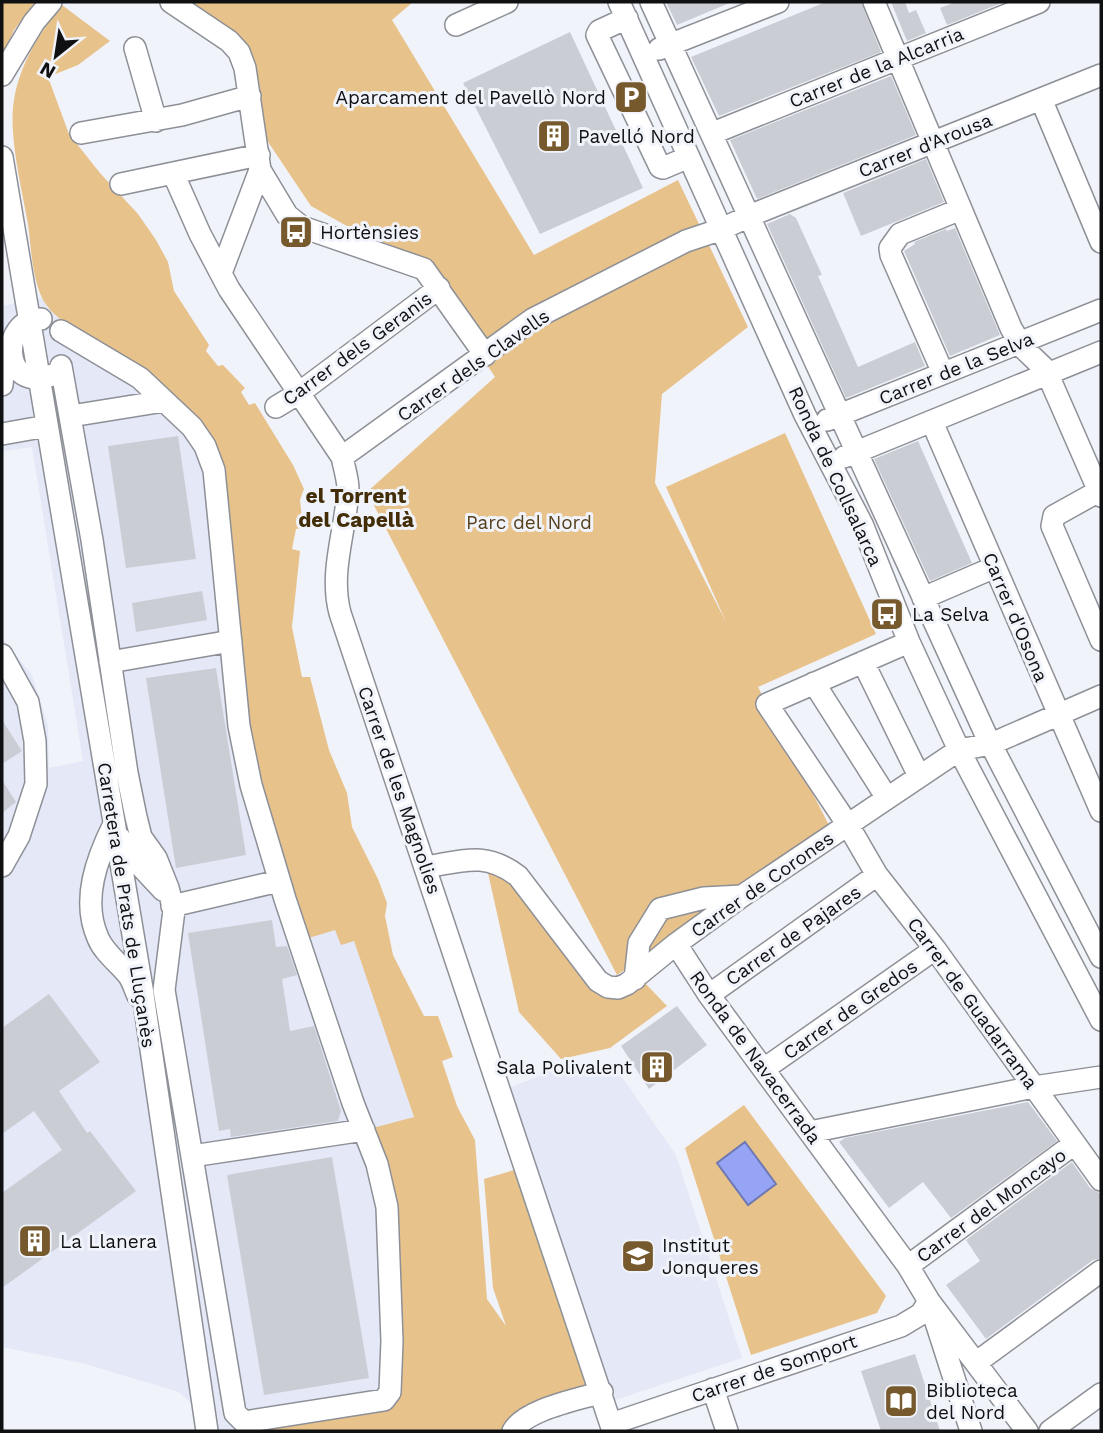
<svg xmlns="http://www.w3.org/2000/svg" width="1103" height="1433" font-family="'Work Sans',sans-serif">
  <rect width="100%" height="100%" fill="#f1f3fb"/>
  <!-- built -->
  <path fill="#e4e8f7" d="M42,298L51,311L192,427L335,930L354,941L415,1117L370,1129L381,1156L386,1407L233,1431H220L179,1392L82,1363L2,1347V638L32,675L48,726L49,768L83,761L32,447L2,451V306Z
    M569,1064H613L676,1155L742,1358L615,1400L509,1088Z"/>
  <!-- green -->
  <path fill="#e8c28b" d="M2,2H35L14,30L2,59Z
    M167,2H413L392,20L534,255L678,180L748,327L662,394L655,483L726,622L666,487L785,433L876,634L758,687L833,833L617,975L367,492L495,377L424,269L311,206L254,121L235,48Z
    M62,5L110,41L78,65L48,77L69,134L100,173L138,214L156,240L168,262L174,291L209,345L206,351L218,366L223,365L245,388L241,392L249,405L255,403L293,465L304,489L300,500L303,528L296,529L292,549L300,551L292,627L302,677H310L329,750L347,793L352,827L378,879L387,903L385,916L393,955L424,1016H438L453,1057L442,1061L457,1106L475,1140L487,1299L506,1326L493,1288L484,1179L514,1170L592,1386L508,1431H233L386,1407L395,1398L369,1129L414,1117L354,941L341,945L335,930L299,941L251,785L205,446L51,311C48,307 44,302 42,298C32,276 31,247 28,224C22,189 8,134 14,100C20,64 39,33 62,5Z
    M498,871L519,889L599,993L645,983L667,1006L610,1048L561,1059L519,1012L488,873Z
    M744,1105L886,1296L877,1313L751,1355L685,1148Z"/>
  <!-- water -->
  <path fill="#96a4f6" stroke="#6e78b2" stroke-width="2" d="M745,1142L776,1184L748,1205L717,1163Z"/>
  <!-- building -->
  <path fill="#cbcdd5" d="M666,2H732L677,25Z
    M826,2H861L881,52L719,116L691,57Z
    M891,2H905L909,13L916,10L926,33L907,41Z
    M956,2H1004L947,25L940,8Z
    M570,32L643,188L540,234L463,83Z
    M891,76L916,135L757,199L730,140Z
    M926,159L944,202L861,236L843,193Z
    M790,214L796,218L822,275L818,276L858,367L915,342L925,366L846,398L767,224Z
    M955,228L1000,335L950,356L904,251L915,244L914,242L946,229L947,231Z
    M178,436L196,559L126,568L108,446Z
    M918,441L972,563L930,581L874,459Z
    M202,591L207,620L136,632L132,603Z
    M216,668L246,855L176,868L146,678Z
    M2,720L22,751L2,764Z
    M2,780L16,802L2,813Z
    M272,920L276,947L287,946L297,975L282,979L290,1031L314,1026L341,1111L338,1121L231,1137L230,1129L219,1131L188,933Z
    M49,994L100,1062L59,1091L87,1133L90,1131L136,1191L2,1288V1193L62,1150L34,1111L2,1134V1028Z
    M677,1006L707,1045L649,1089L621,1046Z
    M1028,1102L1057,1141L951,1218L923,1182L889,1208L839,1142L845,1138Z
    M332,1157L369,1378L264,1395L227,1175Z
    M1072,1162L1090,1188L1101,1194V1258L1093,1260L986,1339L946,1285L980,1261L966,1240Z
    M915,1354L940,1431H881L861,1371Z"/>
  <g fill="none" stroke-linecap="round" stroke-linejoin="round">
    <!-- minor casing -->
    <g stroke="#8e9097" stroke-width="24">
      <path id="minor" d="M171,2L229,41L239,52L245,68L260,170L221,273
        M619,2L805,415L862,524L909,642L959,750L1101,1020
        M651,2L986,735L1101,957
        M874,2L1011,328L1022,347L1044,368L1048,375L1101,496
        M627,18L599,31L597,35L660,167L663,168L689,157
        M456,25L507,2
        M135,48L156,121
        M659,49L778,2
        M2,75L34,22L51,2
        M1041,99L1101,242
        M81,133L182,115L250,96
        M713,133L1039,2
        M2,157L142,988L207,1431
        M260,170L287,215L302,227L424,269L485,355
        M173,173L200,234L229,289L342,457C344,467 348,479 348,489C346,531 329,571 340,613L613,1431
        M121,184L259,155
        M41,319C0,318 0,394 52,375
        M61,366L92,540L127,773L136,817L141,837L156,858L168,888L174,910L164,990L235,1413L244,1422L384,1400L390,1392L392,1341L387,1207L377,1164L353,1103L285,899L251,785L239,726L214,470L205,446L192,427L140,378L61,331
        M943,373L891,255L890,248L900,234L961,209
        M2,385L5,352
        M276,407L299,393L439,288
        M71,416L164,401
        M827,420L1101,310
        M932,422L1101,811
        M2,434L47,426
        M342,457L533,319L686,241L722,229L749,216L1101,75
        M844,457L1101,352
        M1099,491L1054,516L1052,526L1101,640
        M923,598L995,567
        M909,642L767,704L848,825L877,875L935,949L1101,1180
        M2,655L28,702L35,741L36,784L19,836L2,866
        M110,662L231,641
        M863,662L919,776
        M814,683L887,798
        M114,824C97,858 81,900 98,938C104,953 120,964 129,976C133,982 135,990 138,996
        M119,837L136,861L163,890
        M426,867C463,861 485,851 518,876L598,981L608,987L618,988L627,984L676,944L742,896L959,750L991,744L1101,696
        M172,906L279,881
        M676,944L709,995L908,1266L929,1301L1027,1431
        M635,979L639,943L660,909L704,898L742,896
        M709,995L877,875
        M764,1069L935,949
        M810,1132L1034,1087L1101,1077
        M192,1156L364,1130
        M908,1266L1074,1144
        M934,1316L971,1431
        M977,1362L1101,1271
        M713,1389L727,1431
        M611,1424L901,1326L921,1314L929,1301
        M513,1431C526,1409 577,1400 602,1392
        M1050,1431L1101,1394"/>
    </g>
    <!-- minor -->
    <use href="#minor" stroke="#fff" stroke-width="21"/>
  </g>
  <!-- icons -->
  <defs>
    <g id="parking-square" transform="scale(1.75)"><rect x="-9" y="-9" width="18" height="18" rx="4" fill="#765a2d" stroke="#f1f3fb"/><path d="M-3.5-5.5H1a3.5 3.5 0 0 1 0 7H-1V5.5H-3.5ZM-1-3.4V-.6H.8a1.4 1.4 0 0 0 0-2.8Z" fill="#fff"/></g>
    <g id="building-square" transform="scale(1.75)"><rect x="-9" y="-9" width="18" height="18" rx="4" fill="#765a2d" stroke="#f1f3fb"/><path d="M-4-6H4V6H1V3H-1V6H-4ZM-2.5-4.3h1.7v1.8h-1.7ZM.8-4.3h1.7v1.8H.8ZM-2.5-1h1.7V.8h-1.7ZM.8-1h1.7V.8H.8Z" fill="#fff"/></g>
    <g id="bus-square" transform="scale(1.75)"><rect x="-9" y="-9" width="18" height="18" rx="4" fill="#765a2d" stroke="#f1f3fb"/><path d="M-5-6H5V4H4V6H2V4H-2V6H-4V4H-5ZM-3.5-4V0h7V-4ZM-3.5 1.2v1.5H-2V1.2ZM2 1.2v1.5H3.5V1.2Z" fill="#fff"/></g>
    <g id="school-square" transform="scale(1.75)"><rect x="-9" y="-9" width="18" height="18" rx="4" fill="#765a2d" stroke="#f1f3fb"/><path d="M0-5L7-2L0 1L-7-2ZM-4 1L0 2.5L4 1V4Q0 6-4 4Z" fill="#fff"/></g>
    <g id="library-square" transform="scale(1.75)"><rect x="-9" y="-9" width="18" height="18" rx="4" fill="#765a2d" stroke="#f1f3fb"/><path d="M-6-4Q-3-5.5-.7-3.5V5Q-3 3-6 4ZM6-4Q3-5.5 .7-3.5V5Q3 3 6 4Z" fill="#fff"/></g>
  </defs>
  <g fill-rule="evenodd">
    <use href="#parking-square" x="631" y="97"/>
    <use href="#building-square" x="554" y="136"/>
    <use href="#bus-square" x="296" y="232"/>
    <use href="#bus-square" x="887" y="614"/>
    <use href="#building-square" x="657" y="1067"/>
    <use href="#building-square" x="35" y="1241"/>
    <use href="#school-square" x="638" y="1256"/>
    <use href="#library-square" x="901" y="1401"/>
  </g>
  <g text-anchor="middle" stroke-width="6" stroke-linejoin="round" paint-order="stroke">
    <!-- street labels -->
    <g font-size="19" fill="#0f1012" stroke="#f1f3fb">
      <text transform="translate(876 67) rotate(-22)" y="7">Carrer de la Alcarria</text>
      <text transform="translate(925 145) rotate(-22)" y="7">Carrer d'Arousa</text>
      <text transform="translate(357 348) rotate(-36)" y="7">Carrer dels Geranis</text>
      <text transform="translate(473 365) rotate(-35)" y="7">Carrer dels Clavells</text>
      <text transform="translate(956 368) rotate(-22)" y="7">Carrer de la Selva</text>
      <text transform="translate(836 476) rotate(65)" y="7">Ronda de Collsalarca</text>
      <text transform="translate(1016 617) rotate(67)" y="7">Carrer d'Osona</text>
      <text transform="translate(400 790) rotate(71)" y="7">Carrer de les Magnolies</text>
      <text transform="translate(762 884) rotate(-35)" y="7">Carrer de Corones</text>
      <text transform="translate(127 905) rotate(81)" y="7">Carretera de Prats de Lluçanès</text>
      <text transform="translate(793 935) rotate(-35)" y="7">Carrer de Pajares</text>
      <text transform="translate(973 1003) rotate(54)" y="7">Carrer de Guadarrama</text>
      <text transform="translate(850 1009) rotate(-35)" y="7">Carrer de Gredos</text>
      <text transform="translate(756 1057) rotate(54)" y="7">Ronda de Navacerrada</text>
      <text transform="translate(991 1205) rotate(-36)" y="7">Carrer del Moncayo</text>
      <text transform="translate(774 1368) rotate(-19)" y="7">Carrer de Somport</text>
    </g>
    <!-- poi labels -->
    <g font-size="19" fill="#0f1012" stroke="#f1f3fb" text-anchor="start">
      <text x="606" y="104" text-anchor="end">Aparcament del Pavellò Nord</text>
      <text x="578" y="143">Pavelló Nord</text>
      <text x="320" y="239">Hortènsies</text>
      <text x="912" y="621">La Selva</text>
      <text x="632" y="1074" text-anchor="end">Sala Polivalent</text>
      <text x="60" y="1248">La Llanera</text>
      <text x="662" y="1252">Institut<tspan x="662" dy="22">Jonqueres</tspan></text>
      <text x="926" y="1397">Biblioteca<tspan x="926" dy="22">del Nord</tspan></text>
    </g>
    <!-- park labels -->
    <g font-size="19" fill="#56401c" stroke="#f1f3fb">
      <text x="529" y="529">Parc del Nord</text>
    </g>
    <!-- neighbourhood labels -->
    <g font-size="21" font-weight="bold" fill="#422d07" stroke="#f1f3fb">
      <text x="356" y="503">el Torrent<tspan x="356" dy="24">del Capellà</tspan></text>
    </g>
  </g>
  <!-- border -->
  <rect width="1103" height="1433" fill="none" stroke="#0f1012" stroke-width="7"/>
  <!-- north arrow -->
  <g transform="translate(56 56) rotate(210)" stroke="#f1f3fb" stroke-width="5" paint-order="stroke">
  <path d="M0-5L12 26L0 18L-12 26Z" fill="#0f1012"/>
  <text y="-10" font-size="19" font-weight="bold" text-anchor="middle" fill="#0f1012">N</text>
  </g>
</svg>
